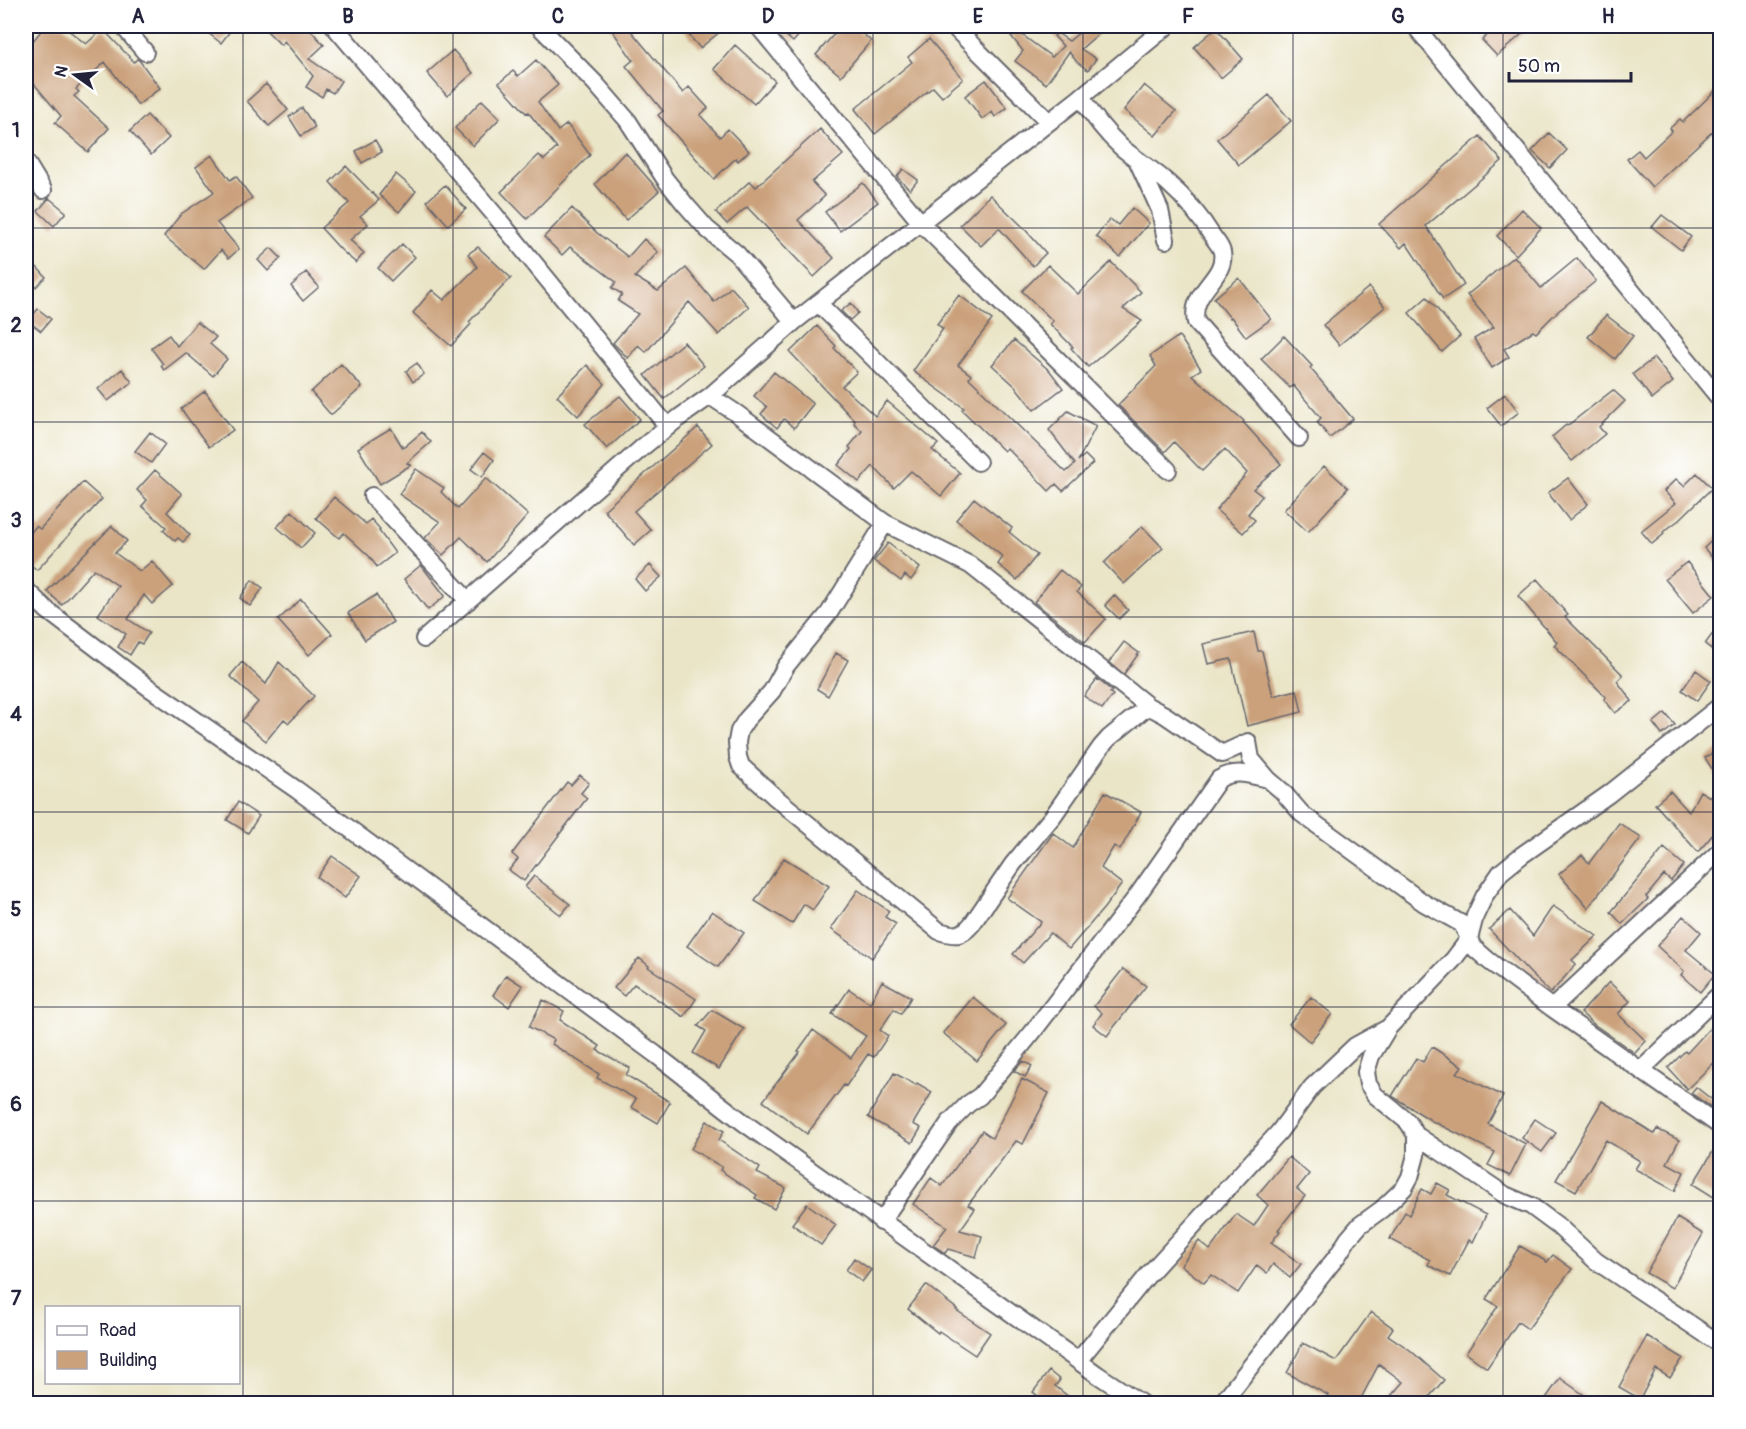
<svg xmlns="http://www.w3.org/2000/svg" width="1746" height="1429" font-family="Pangolin,sans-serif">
  <rect width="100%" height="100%" fill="#fff"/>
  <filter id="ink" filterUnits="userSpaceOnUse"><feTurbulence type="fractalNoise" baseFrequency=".0167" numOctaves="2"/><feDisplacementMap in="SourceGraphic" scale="12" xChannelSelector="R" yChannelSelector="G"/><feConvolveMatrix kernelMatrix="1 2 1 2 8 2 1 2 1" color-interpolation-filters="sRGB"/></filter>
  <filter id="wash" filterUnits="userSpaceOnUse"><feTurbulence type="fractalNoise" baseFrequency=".008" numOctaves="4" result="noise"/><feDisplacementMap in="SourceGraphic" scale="24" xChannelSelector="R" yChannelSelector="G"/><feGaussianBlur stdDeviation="1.35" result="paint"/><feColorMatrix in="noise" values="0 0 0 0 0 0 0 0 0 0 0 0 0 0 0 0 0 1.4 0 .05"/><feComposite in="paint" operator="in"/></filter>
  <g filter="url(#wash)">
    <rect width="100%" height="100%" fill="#eae5c7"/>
    <g id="blocks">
      <!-- building -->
      <path fill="#cba17c" d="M45,26H63L86,44L103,29L134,62L137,59L139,60L160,88L138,105L105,62L76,89L79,92L74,96L109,128L88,152L55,123L61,116L30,79L32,78L26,71V35L32,42Z
        M199,26H234L221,43Z
        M262,26H307L324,45L309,59L341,81L333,93L326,89L322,97L306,87L313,76L284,41L281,45Z
        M609,26H627L683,93L689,87L708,108L700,115L720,137L728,129L749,151L738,161L736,158L714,179L658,115L663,111L626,66L633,60Z
        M681,26H727L700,48Z
        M775,26H807L793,42Z
        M841,26H854L871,41L841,76L816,55Z
        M1003,26H1010L1052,57L1063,46L1054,36L1057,33L1069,41L1087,26H1107L1081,49L1096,59L1088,70L1077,62L1069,52L1046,84L1015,61L1023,51Z
        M1498,26H1531L1497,56L1482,40Z
        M1216,28L1243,59L1221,78L1194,47Z
        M929,39L963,79L942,97L933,87L875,134L855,109L912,62L908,57Z
        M735,45L775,81L754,104L714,69Z
        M453,50L473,73L447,96L427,73Z
        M536,60L558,85L538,102L558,131L567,124L590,155L527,219L501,192L539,155L544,160L557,148L528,112L526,113L499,83L513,71L518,76Z
        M986,80L1007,108L995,117L992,112L982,119L965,96Z
        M266,84L288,110L269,126L247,101Z
        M1144,85L1176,111L1155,136L1124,110Z
        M1720,86V139L1713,131L1652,187L1627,159L1638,150L1644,157L1672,131L1670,128L1680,119L1683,122Z
        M1269,95L1291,121L1239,165L1217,139Z
        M482,100L500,118L473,146L455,128Z
        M302,108L315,127L301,136L289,117Z
        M147,115L169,138L151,155L130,131Z
        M820,129L843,155L812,182L825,196L798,220L834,258L814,277L747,207L727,224L716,212L750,181L756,187Z
        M1549,133L1567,150L1550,168L1532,151Z
        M1480,136L1502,161L1426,226L1464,285L1443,299L1406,243L1401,248L1379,224Z
        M375,140L382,152L362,163L356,151Z
        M625,152L659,191L626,220L595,184Z
        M212,155L230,180L236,176L252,198L217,223L239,249L229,258L221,250L204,269L164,236L181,214L214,192L196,167Z
        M346,166L379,200L360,216L368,224L350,240L364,253L356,263L341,250L321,228L349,203L330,182Z
        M903,169L918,180L910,190L897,177Z
        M396,174L416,191L399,212L379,195Z
        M863,183L878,202L840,231L825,212Z
        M445,185L466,209L448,225L427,201Z
        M990,195L1022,226L1046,253L1033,266L999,228L981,246L960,225Z
        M49,198L66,212L54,226L38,211Z
        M572,208L596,232L628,257L644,239L658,252L635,277L658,291L686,268L714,302L731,287L749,307L719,335L689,302L646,352L638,345L628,358L613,343L638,314L618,301L622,294L612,288L616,282L570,247L562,255L544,237Z
        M1132,208L1149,223L1120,257L1096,236L1110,219L1118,225Z
        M1522,209L1541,228L1516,255L1497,236Z
        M1662,215L1691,237L1681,250L1652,227Z
        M402,244L415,257L391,281L378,268Z
        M478,247L511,278L469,322L471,324L451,346L413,313L432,290L444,300L477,267L468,254Z
        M271,248L281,258L268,271L258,260Z
        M1514,256L1541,288L1577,258L1596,281L1557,312L1536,333L1533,331L1504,349L1509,357L1492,368L1474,339L1494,327L1467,295Z
        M32,262L46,277L36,287L26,275V268Z
        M1111,262L1141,292L1123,309L1142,321L1088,367L1071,348L1073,347L1050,324L1053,321L1022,291L1048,265L1078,294Z
        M306,272L319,287L303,301L291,286Z
        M1239,278L1271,319L1246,337L1231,317L1230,318L1214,298Z
        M1369,287L1385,307L1339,345L1323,325Z
        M959,295L992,320L958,365L971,375L969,378L1066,472L1075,464L1049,430L1068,411L1096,426L1078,461L1085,455L1093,463L1063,491L1056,484L1049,491L1007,448L1004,451L962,410L964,408L913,371L943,329L937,324Z
        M1427,297L1460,336L1442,352L1409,313Z
        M851,303L858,313L850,320L841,311Z
        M38,309L51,319L41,331L28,321Z
        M1606,315L1633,336L1615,359L1588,337Z
        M197,322L216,337L210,344L227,359L213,376L186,353L164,370L161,366L163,364L151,348L169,335L177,346Z
        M817,326L836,346L834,348L857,372L842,386L875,416L887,401L938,444L932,450L960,473L941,496L911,471L894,488L873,466L859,482L838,465L851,449L849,447L862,431L854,423L855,421L790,352Z
        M1179,336L1201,369L1192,375L1244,421L1243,422L1281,464L1253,489L1262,496L1248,514L1255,520L1243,533L1216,510L1247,473L1225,449L1202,471L1174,442L1165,452L1118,405L1156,366L1150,356Z
        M1284,336L1312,366L1310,368L1353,419L1330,438L1317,422L1321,418L1293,385L1290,388L1261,359Z
        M1014,340L1050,371L1063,388L1034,410L1015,386L992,365Z
        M684,342L704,366L664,399L645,375Z
        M1654,358L1673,382L1652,399L1633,374Z
        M417,363L424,374L413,382L406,371Z
        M341,364L362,387L331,415L311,392Z
        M587,365L605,384L578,416L557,396Z
        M122,369L132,382L108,401L98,389Z
        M774,372L813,404L794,428L784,419L777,428L761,414L767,407L754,396Z
        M1613,390L1625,401L1599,427L1605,434L1572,461L1552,437L1566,425L1567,426Z
        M205,391L233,430L209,447L181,409Z
        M1505,394L1519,412L1501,426L1487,408Z
        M620,396L640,419L607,449L585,424Z
        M698,427L712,444L634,511L651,530L634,545L604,510Z
        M391,428L403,448L422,432L431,442L407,463L411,465L380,484L358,448Z
        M150,432L165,444L151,463L135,451Z
        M484,452L494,460L482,477L471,469Z
        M1324,466L1348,488L1308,532L1284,510Z
        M416,469L444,488L441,492L458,509L486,478L528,515L487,562L461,537L443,555L425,538L440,522L399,494Z
        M155,470L182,494L167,512L190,535L183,542L178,538L175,541L163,530L166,527L142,506L147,500L137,490Z
        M1697,473L1712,488L1679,520L1663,532L1664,534L1652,544L1641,531L1676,503L1664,491L1676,479L1684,486Z
        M1568,478L1588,504L1569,520L1548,493Z
        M83,482L102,499L37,570L26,561V539L36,526L40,529Z
        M334,497L366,524L371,519L380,529L379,531L395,553L377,567L369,556L344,533L339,538L316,518Z
        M974,498L1012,528L1009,532L1037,555L1017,580L998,564L1003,557L956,520Z
        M292,511L315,533L301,548L277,527Z
        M112,526L127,541L115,553L140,571L152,561L173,586L152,604L144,595L128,619L149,633L142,644L138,642L130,655L118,647L126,634L98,615L118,586L94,569L62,605L47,591Z
        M1142,526L1163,548L1124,584L1104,563Z
        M1720,533V567L1704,548Z
        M888,543L920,568L911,580L905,575L901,581L874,561Z
        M1687,562L1714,596L1693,613L1665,579Z
        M421,565L445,596L428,610L404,579Z
        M650,565L661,577L645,591L635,579Z
        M1060,570L1081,587L1077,592L1106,619L1085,642L1034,602Z
        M1537,579L1568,615L1565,617L1623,675L1617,681L1632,701L1615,713L1604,699L1606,697L1554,645L1557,642L1518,596Z
        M252,580L263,588L250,606L240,598Z
        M376,595L393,622L365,640L348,613Z
        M1114,595L1128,610L1119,619L1105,605Z
        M301,599L332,634L309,655L278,620Z
        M1720,624V656L1705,644Z
        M1254,632L1258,651H1262L1273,696L1297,690L1302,712L1247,726L1231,659L1208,664L1203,644Z
        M1124,642L1139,653L1124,674L1109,662Z
        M836,653L848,660L828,696L817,689Z
        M242,662L266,684L279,662L314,696L289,723L284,719L266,741L242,721L258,702L230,676Z
        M1696,670L1711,681L1697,701L1682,690Z
        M1097,679L1112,691L1110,693L1113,695L1102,709L1084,696Z
        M1665,713L1675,725L1662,735L1653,723Z
        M1720,748V781L1705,758Z
        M580,775L589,783L581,793L587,798L524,881L509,870L518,859L512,854L567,782L571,785Z
        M1670,791L1689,812L1700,791L1720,803V826L1698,852L1655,804Z
        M1105,792L1141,812L1120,850L1114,846L1101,868L1122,884L1104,908L1069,949L1050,933L1023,963L1013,954L1041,922L1007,898L1053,833L1073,848Z
        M238,802L259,816L248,833L227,820Z
        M1619,823L1641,838L1588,908L1559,874L1582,855L1589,863Z
        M1664,848L1684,865L1671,881L1664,875L1646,897L1648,899L1622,924L1611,912Z
        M332,856L361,876L345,898L317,877Z
        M784,858L829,886L813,910L804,904L792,924L755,901Z
        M534,876L570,904L561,915L525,887Z
        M858,890L889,911L885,917L896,924L872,958L831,929Z
        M1553,906L1597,936L1572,960L1576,964L1551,993L1531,974L1489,929L1510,910L1533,936Z
        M712,911L744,933L718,967L687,946Z
        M1683,916L1701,932L1686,950L1715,974L1700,992L1681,975L1684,971L1657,946Z
        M639,958L649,966L648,967L696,999L684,1017L634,984L624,996L614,988Z
        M1123,969L1146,986L1107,1036L1093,1025L1102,1013L1094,1006Z
        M506,975L523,986L509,1007L493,995Z
        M882,981L911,997L901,1014L894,1009L880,1030L888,1036L874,1057L868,1054L846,1086L844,1085L807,1134L763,1101L800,1052L798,1051L813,1030L851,1058L866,1036L832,1014L849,989L870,1003Z
        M1609,982L1630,1001L1618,1014L1646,1041L1635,1053L1595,1025L1581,1013Z
        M973,997L1006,1025L977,1061L943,1033Z
        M1311,997L1332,1014L1310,1042L1289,1024Z
        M543,1000L564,1011L560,1020L600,1046L597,1050L630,1068L626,1075L670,1102L658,1123L631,1107L636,1099L597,1078L599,1074L552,1044L554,1040L529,1027Z
        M712,1010L744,1029L719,1069L693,1053L706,1031L698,1026Z
        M1720,1017V1057L1687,1089L1668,1068L1685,1051L1687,1053Z
        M1432,1047L1462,1066L1457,1073L1503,1096L1488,1124L1526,1144L1510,1176L1488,1165L1495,1152L1432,1121L1392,1096L1416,1058L1423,1062Z
        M1023,1061L1032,1066L1025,1077L1014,1071Z
        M894,1073L916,1085L917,1083L932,1092L913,1124L921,1128L912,1143L868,1117Z
        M1022,1079L1049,1093L1023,1144L1016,1141L968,1205L975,1209L960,1230L982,1236L976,1257L948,1249L945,1253L933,1245L947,1227L913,1204L931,1178L942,1186L982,1131L992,1138Z
        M1696,1087L1715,1102L1711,1107L1691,1093Z
        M1602,1101L1654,1134L1657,1129L1679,1140L1667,1163L1684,1172L1675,1191L1635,1169L1640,1161L1606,1140L1576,1191L1556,1180Z
        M1535,1119L1556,1133L1542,1152L1522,1138Z
        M707,1121L724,1131L719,1140L760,1168L757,1173L786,1188L774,1209L755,1198L757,1195L720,1170L722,1167L691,1149Z
        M1720,1140V1201L1693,1184Z
        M1289,1157L1309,1174L1297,1189L1305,1196L1278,1230L1280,1231L1271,1243L1301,1264L1290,1278L1273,1264L1267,1273L1257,1265L1238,1293L1211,1275L1204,1283L1181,1265L1199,1241L1210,1250L1236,1214L1254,1226L1268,1205L1257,1195Z
        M1437,1183L1450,1190L1447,1195L1486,1215L1473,1242L1469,1240L1450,1276L1428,1265L1430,1260L1390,1239L1405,1212L1409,1215L1422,1189L1431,1194Z
        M807,1204L836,1225L821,1245L792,1224Z
        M1677,1218L1703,1234L1672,1288L1646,1273Z
        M1520,1246L1547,1262L1553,1255L1572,1269L1528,1329L1518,1322L1487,1368L1466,1353L1498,1306L1486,1299Z
        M854,1258L871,1270L862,1282L846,1270Z
        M926,1285L957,1309L956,1310L990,1333L975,1355L939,1331L938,1333L908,1309Z
        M1371,1312L1393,1328L1388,1335L1410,1350L1444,1380L1423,1404H1384L1403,1382L1379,1364L1358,1404H1323L1328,1395L1287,1373L1303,1343L1336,1361Z
        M1647,1336L1683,1358L1670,1378L1656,1369L1640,1399L1619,1387Z
        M1049,1371L1060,1380L1055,1386L1078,1404H1048L1033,1392Z
        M1560,1378L1584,1395L1578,1404H1542Z"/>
    </g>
  </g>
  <g filter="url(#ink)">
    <use href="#blocks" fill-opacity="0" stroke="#68666c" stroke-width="1.5"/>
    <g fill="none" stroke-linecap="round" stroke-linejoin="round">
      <!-- minor casing -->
      <g stroke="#68666c" stroke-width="20">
        <path id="minor" d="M123,26L145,52
          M334,26L494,214L668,427
          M539,26L595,83L628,121L665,179L685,204L707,229L737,254L794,322
          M758,26L921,223L1168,470
          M953,26L1049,122
          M1415,26L1720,399
          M1081,97C1092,115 1106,133 1121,147C1136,160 1154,170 1169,184C1186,199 1201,218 1213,237C1216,241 1221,247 1222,252C1227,278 1189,291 1196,322L1299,438
          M26,162L43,190
          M1138,162L1160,210L1166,240
          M818,303L978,462
          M710,396L736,413L885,523L970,565L1148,706L1165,715L1222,754L1248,742L1251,759L1268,779L1282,791L1302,814L1424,903L1462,924L1473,947L1489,961L1552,1008L1720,1126
          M372,496L468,601
          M885,523L829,613L786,666L772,691L746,720L739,731L737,742L738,757L741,766L775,797L939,931C955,936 961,937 972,924L1013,864L1053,816L1101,747L1109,738L1148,706
          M26,590L48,611L148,687L297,790L655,1054L743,1122L1098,1375L1142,1404
          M424,639L644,446L680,417L710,396L794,322L1081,97L1167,26
          M1552,1008L1720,851
          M1641,1070L1720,994
          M1416,1135L1505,1195L1531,1206L1558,1226L1596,1261L1720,1344
          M881,1222L949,1123L968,1104L980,1096L1032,1033L1137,896L1219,779C1237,769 1249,775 1268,779
          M1078,1361L1148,1275L1279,1132L1312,1087L1355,1046L1386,1029
          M1221,1404L1338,1255L1348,1239L1360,1225L1382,1209L1404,1188L1410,1177L1416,1155V1135L1408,1122L1375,1095L1368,1084L1366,1072L1371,1056L1388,1028L1453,960L1469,939L1475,916L1485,895L1501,872L1522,855L1609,794L1720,706"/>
      </g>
      <!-- minor -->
      <use href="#minor" stroke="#fff" stroke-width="16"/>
    </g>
  </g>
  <!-- grid -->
  <path fill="none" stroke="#22223b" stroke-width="1.5" stroke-opacity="0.55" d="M243,26V1404M453,26V1404M663,26V1404M873,26V1404M1083,26V1404M1293,26V1404M1503,26V1404M26,228H1720M26,422H1720M26,617H1720M26,812H1720M26,1007H1720M26,1201H1720"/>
  <!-- margin -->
  <rect width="1746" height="1429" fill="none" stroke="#fff" stroke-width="66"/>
  <!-- legend -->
  <rect x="45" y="1306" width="195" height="78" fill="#ffffff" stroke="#a7a7b1" stroke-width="1.5"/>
  <rect x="57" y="1326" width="30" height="9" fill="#ffffff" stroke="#a7a7b1" stroke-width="1.5"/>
  <text x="99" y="1336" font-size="18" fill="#22223b">Road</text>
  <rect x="57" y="1351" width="30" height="18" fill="#cba17c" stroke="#a7a7b1" stroke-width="1.5"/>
  <text x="99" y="1366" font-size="18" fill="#22223b">Building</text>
  <!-- north arrow -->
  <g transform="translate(75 75) rotate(285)" stroke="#ffffff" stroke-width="4.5" paint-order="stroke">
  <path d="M0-4.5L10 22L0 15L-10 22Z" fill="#22223b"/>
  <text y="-9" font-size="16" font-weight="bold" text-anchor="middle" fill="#22223b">N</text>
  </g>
  <!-- scale -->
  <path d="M1509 72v9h122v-9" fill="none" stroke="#22223b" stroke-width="3"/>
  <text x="1518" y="72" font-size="18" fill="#22223b" stroke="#ffffff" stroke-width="4.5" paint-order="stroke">50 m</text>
  <rect x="33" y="33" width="1680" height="1363" fill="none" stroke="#22223b" stroke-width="2"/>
  <g font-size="20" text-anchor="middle" font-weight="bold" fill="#22223b">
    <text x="138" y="23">A</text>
    <text x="348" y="23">B</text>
    <text x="558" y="23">C</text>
    <text x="768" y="23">D</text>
    <text x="978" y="23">E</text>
    <text x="1188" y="23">F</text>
    <text x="1398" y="23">G</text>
    <text x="1608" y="23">H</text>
    <text x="16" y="137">1</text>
    <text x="16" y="332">2</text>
    <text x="16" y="527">3</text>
    <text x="16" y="721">4</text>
    <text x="16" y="916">5</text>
    <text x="16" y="1111">6</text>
    <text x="16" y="1305">7</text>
  </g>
</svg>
